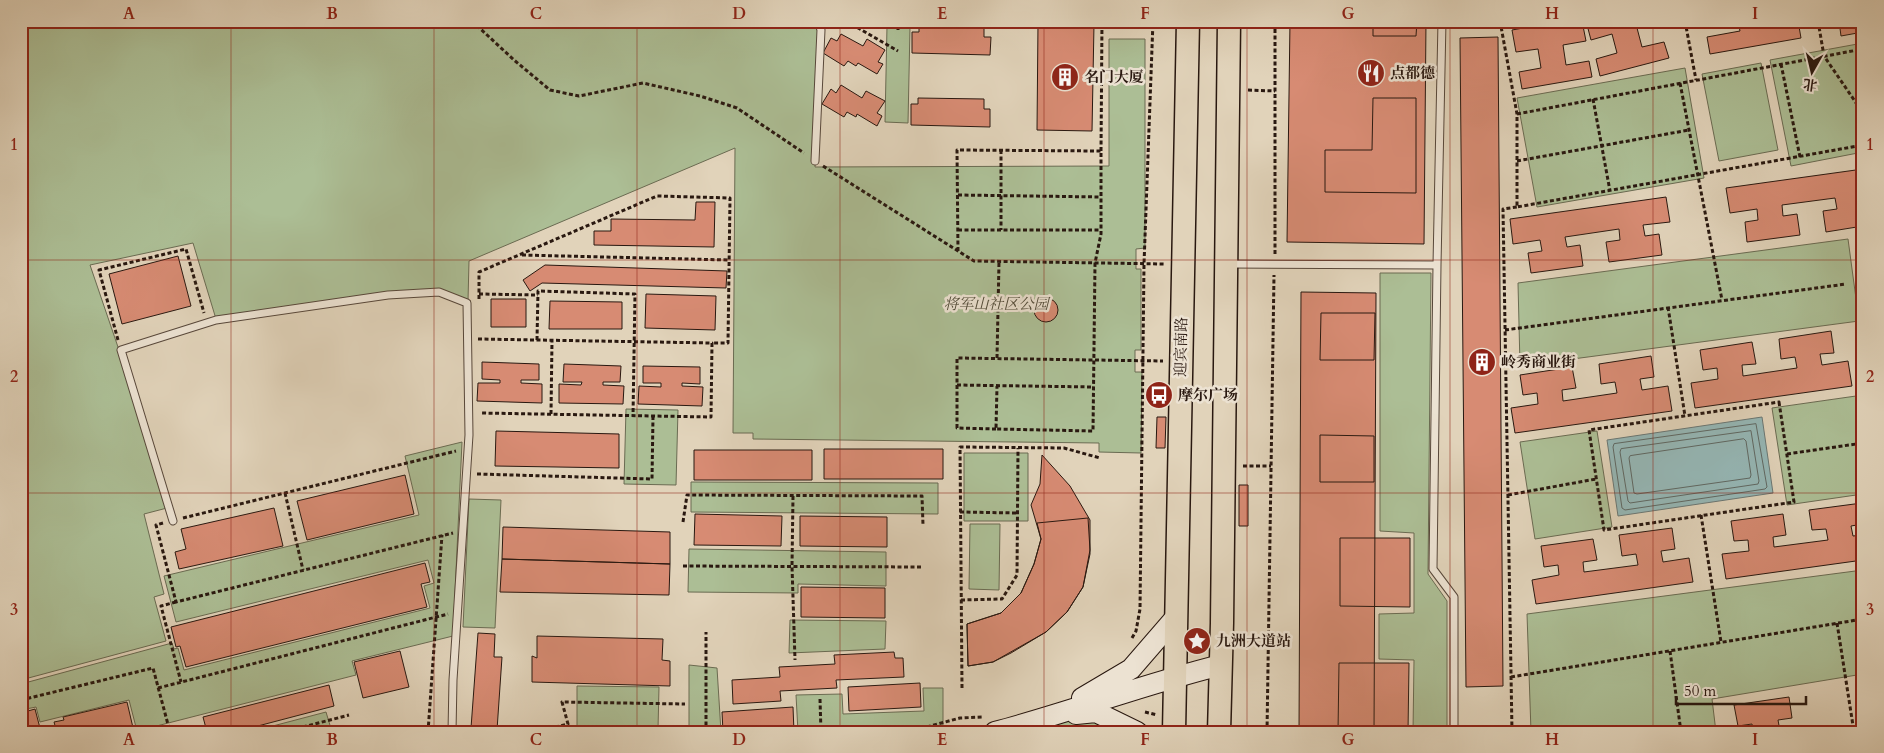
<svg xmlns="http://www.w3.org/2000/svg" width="1884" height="753" font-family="Cardo,'Noto Serif SC',serif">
  <rect width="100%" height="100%" fill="#e1d3ba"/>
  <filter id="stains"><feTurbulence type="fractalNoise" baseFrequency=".004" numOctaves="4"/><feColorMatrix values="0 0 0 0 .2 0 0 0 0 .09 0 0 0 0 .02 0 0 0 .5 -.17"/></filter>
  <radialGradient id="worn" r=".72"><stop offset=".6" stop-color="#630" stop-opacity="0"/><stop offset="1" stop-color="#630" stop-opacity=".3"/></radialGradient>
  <!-- green -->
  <path fill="#acbe95" stroke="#6a6b52" d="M21,21H817L820,30L815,167L1109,166V39H1145V248L1136,249V269H1141V350H1135V372H1142L1141,453L1099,452V443L753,439V433H733L735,148L469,261L468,301L440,290L216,319L193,243L90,265L119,350L167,508L144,514L164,594L154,597L166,641L21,680Z
    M887,26L910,27L908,123L885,122Z
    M1863,43V152L1791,166L1770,60Z
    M1761,63L1778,150L1719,161L1702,74Z
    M1685,68L1704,178L1537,207L1517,98Z
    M1848,239L1859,321L1520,366L1518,283Z
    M1380,273H1431L1428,574L1447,601V732H1413L1414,660L1379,659V614L1414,613V533L1380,531Z
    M1863,395V494L1787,505L1772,408Z
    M626,409L678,410L676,485L624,484Z
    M1597,431L1612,527L1535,539L1520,442Z
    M462,442L453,636L352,661L356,675L137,731L129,700L40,722L36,707L21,710V684L172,643L174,649L178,648L184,670L430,608L424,586L434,583L428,560L176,622L164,576L419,515L405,456Z
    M964,453H1028V521H964Z
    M691,482L938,483V514L691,512Z
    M469,499L501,500L495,628L463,627Z
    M970,524H1000L999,590L969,589Z
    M689,549L886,552V586L798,584V593L688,592Z
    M1863,570V674L1712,699L1716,732H1531L1527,614Z
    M790,620L886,621L885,649L789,653Z
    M689,665L717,668L721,732H689Z
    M577,686L659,687L658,729L577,728Z
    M923,688H943V732H798L796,695L842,694L843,714L924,711Z
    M326,712L332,732H250Z
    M1096,714L1135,732H998Z"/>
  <!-- water -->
  <path fill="#95b7b6" stroke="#6a7774" d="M1762,417L1773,493L1618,516L1607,440Z"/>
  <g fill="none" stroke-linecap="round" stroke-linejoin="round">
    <!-- shore -->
    <path stroke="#5f6863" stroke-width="1" d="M1756,424L1767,487L1765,489L1625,510L1622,508L1613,447L1614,444Z
      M1751,431L1759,481L1758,484L1630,503L1628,501L1620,452L1621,449Z
      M1744,439L1746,441L1751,475L1750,478L1637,494L1634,493L1629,458L1630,456Z"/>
  </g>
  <!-- building -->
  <path fill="#d78b73" stroke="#291810" d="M1290,21H1426L1424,244L1287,242Z
    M1373,21H1417L1416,36H1373Z
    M1562,21H1582L1586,41L1563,45L1566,65L1589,61L1592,77L1522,89L1519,72L1541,68L1538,49L1516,52L1512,30Z
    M1586,21H1659L1637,28L1642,47L1664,42L1669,58L1600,76L1596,59L1617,53L1612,34L1591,40Z
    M1738,21H1764L1765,27L1798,21L1801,38L1710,54L1707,37L1740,31Z
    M1839,21H1863V32L1841,36Z
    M1038,23L1094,24L1092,131L1037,130Z
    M919,25L984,27V37H991L990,55L912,53V32H919Z
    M841,34L863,46L867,39L885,50L878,62L883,64L877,74L858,63L856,66L848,61L844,66L823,53L831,38L837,41Z
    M1498,37L1503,686L1466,687L1460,38Z
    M841,85L862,98L866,91L885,101L877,113L882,116L877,126L857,114L856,117L847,112L844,117L822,104L831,89L836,93Z
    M918,98L984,99V109H990V127L911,125V104H918Z
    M1373,98H1416V193L1325,192V150H1372Z
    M1863,169V194H1860L1863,205V226L1826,232L1823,211L1837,209L1835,198L1782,205L1783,216L1797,214L1800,235L1747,242L1745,222L1758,220L1757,209L1730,213L1726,188Z
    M1666,197L1670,222L1643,225L1645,236L1659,234L1662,255L1609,262L1606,242L1620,240L1619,229L1565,237L1567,247L1580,245L1583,266L1531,273L1528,253L1542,251L1540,240L1513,244L1510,219Z
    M696,202H715L714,247L594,245V231H611V219L695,220Z
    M178,256L191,306L122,324L109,274Z
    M545,265L727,271L726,288L542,283L530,291L523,280Z
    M1301,292L1376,293L1374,732H1299Z
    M646,294L716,296L715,330L645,328Z
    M1034 310a12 12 0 1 1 24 0a12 12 0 1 1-24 0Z
    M491,299H526V327H491Z
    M550,301L622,302V329H549Z
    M1321,313H1375L1374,360H1320Z
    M1831,331L1834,353L1820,354L1822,365L1848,361L1852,386L1695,408L1691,383L1718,379L1717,368L1703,370L1700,350L1752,342L1756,364L1742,365L1743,376L1797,368L1795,357L1781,359L1779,339Z
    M1651,356L1654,377L1640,379L1642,390L1668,386L1672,411L1515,433L1511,408L1538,404L1537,393L1523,395L1520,375L1572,367L1576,388L1562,390L1563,401L1617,393L1615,382L1601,384L1599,364Z
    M482,362L539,364V380H521V383L542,384V403L477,401L478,383H500V380L482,379Z
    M564,364L621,366L620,382H603V385L624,386L623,404L559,403V384L581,385L582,382H563Z
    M643,366L700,367V384L682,383V386L703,387L702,406L638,404L639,386L661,387V383H643Z
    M1157,417H1166L1165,448H1156Z
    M496,431L619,434V468L495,466Z
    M1320,435L1374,436V482H1320Z
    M824,449H943V479H824Z
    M694,450H812V480H694Z
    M1042,455L1070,486L1090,520V554L1083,587L1067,612L1046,632L993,662L968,666L967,624L1001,613L1021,593L1034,564L1041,539L1031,505L1040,484Z
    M405,475L414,514L307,540L297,501Z
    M1239,485H1248V526H1239Z
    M1862,503L1863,524L1851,526L1853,536L1863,535V560L1726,579L1722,554L1749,551L1748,540L1734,541L1731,521L1783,514L1786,535L1773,537L1774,547L1828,540L1826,529L1812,530L1809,510Z
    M274,508L283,546L179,569L175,552L186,549L181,529Z
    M695,514L782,516L781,546L694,545Z
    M800,516L887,517V547L800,546Z
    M1088,518L1090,550L1083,587L1067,612L1046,632L1011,653L993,662L968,666L967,624L1001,613L1021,593L1034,564L1041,539L1037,523Z
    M503,527L670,532V564L502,559Z
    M1672,528L1675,549L1661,551L1663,562L1689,558L1693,582L1536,604L1532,580L1559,575L1558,565L1544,567L1541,546L1593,539L1597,560L1583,562L1584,572L1638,565L1636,554L1622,556L1619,535Z
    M1340,538H1410V607L1340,606Z
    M502,559L670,564L669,595L500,592Z
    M425,563L430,582L421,584L427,607L186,667L180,646L176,647L171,627Z
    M801,587L885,588V618L801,617Z
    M478,633L495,634L494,657H502L497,730L471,728Z
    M537,636L663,639L662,660L670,661V686L532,682V656L537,658Z
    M400,651L409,687L363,698L354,662Z
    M894,652L895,658H903L904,677L836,680L837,688L780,691L781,701L733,704L732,680L780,677L779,667L835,664L834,655Z
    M1339,663H1409L1408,732H1338Z
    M920,683L921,707L849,711L848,687Z
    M329,685L334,706L235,732H207L203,717Z
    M1789,697L1792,718L1778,720L1780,731L1811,727L1812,732H1753L1752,724L1738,726L1734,705Z
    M127,702L134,732H45L56,729L54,722L64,720L63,717Z
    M793,707L794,732H723L722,712Z
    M35,709L41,732H21V713Z"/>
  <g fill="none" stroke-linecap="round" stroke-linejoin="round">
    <!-- lane casing -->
    <g stroke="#57473a" stroke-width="9">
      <path id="lane" d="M815,161L821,30L818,21
        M1229,264L1437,265L1433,569L1454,597V732
        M1437,265L1442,21
        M173,521L121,350L216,320L388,295L439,292L467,303L469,435L453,680L452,732"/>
    </g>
    <!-- secondary casing -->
    <g stroke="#291810" stroke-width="22">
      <path id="secondary" d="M1082,698L1131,669L1176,617
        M1076,714L1096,712L1137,732
        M995,732C1071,712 1144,684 1221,665"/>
    </g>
    <!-- primary casing -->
    <g stroke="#291810" stroke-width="25">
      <path id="primary" d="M1174,732L1188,21
        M1219,732L1222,623L1229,21"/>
    </g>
    <!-- path -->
    <path stroke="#291810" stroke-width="3" stroke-dasharray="4 2.5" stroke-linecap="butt" d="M472,21L514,60L550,90L579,96L643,83L700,96L737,108L804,153
      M846,21L898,51
      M1500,21L1517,114V207L1863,145
      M1685,21L1696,80
      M1818,21L1824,56L1863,113
      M898,30V21
      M1781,64L1800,157
      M1680,83L1722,300
      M1248,90L1275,91
      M1593,99L1610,191
      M1517,114L1863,49
      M1001,150V230
      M1101,151L1102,21
      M1517,161L1689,130
      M823,166L974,261L1165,264
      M958,195L1101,197
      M958,230H1101
      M958,251L957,150L1101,151V234L1095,263L1093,431L996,429L997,386
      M1275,254V21
      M522,255L729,260
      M479,294L538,295
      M479,299V272L657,196L730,198L728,343H712
      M1668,307L1685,416
      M1505,330L1846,284
      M478,339L712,343L711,417L480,413
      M118,340L99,270L186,249L204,313
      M537,340L538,291L635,294L633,416
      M997,358L999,262
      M957,385L1093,387
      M1779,402L1794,502L1604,530L1589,430Z
      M551,414L552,340
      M996,429L957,428V358L1163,361
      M1787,454L1863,443
      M1243,466H1271
      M477,474L652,479L653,416
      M285,493L303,570
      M1508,495L1596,479
      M793,496L792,566L795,660
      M960,512L1018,513
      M1701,515L1721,642
      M183,518L456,451
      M683,522L687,495L922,496L923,525
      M163,523L156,525L176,602L453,533
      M683,566L923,567
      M961,600L1002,599L1017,575L1018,448
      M176,602L161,606L181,682
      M1837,623L1854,732
      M1132,638L1136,631L1140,609L1144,264L1153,21
      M1670,651L1681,732
      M1511,677L1863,619
      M158,688L448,614
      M962,688L960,447L1064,448L1100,458
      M820,699L821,732
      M21,700L153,668L170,732
      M1145,712L1157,715
      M284,732L349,715
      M428,732L442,535
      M536,732L568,724L562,702L685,704
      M706,732V632
      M908,732L960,718L983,717
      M1267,732L1274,275
      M1512,732L1503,209L1517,207"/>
    <!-- lane -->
    <use href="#lane" stroke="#ece2d2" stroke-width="7"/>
    <!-- secondary -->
    <use href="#secondary" stroke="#ece2d2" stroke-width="20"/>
    <!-- primary -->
    <use href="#primary" stroke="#e1d3ba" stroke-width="22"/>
  </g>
  <!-- grid -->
  <path fill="none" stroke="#8f2418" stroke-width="1" stroke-opacity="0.55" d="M231,21V732M434,21V732M637,21V732M840,21V732M1044,21V732M1247,21V732M1450,21V732M1653,21V732M21,260H1863M21,493H1863"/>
  <!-- icons -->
  <defs>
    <g id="restaurant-disc" transform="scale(1.4375)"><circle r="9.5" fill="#8f2418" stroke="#ece2d2"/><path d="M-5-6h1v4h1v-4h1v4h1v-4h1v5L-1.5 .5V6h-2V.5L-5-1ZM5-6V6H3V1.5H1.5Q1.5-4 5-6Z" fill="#fff"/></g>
    <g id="building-disc" transform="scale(1.4375)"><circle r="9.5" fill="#8f2418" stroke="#ece2d2"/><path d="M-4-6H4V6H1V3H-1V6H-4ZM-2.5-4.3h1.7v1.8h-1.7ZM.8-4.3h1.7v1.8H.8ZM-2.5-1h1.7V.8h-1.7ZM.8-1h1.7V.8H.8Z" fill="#fff"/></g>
    <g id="bus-disc" transform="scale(1.4375)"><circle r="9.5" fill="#8f2418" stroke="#ece2d2"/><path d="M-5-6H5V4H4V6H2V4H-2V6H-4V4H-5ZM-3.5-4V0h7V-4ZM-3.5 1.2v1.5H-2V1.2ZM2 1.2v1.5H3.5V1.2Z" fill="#fff"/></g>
    <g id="sight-disc" transform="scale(1.4375)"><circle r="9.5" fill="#8f2418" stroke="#ece2d2"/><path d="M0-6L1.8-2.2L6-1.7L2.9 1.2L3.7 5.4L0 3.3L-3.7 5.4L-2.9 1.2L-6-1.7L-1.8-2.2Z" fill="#fff"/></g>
  </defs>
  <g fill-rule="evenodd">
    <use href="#restaurant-disc" x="1371" y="73"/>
    <use href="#building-disc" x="1065" y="77"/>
    <use href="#building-disc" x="1482" y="362"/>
    <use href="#bus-disc" x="1159" y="395"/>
    <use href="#sight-disc" x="1197" y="641"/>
  </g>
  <g text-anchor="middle" stroke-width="5" stroke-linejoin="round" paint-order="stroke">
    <!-- poi labels -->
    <g font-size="15" font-weight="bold" fill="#291810" stroke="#ece2d2" text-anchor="start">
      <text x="1390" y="78">点都德</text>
      <text x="1084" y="82">名门大厦</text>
      <text x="1501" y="367">岭秀商业街</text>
      <text x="1178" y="400">摩尔广场</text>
      <text x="1216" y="646">九洲大道站</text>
    </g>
    <!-- park labels -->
    <g font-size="15" font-style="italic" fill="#504a38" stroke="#ece2d2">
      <text x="996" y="309">将军山社区公园</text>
    </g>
    <!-- street labels -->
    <g font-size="15" fill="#291810" stroke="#ece2d2">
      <text transform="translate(1181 347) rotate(-89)" y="5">迎宾南路</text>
    </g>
  </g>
  <!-- margin -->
  <rect width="1884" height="753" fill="none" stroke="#e1d3ba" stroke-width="55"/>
  <!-- north arrow -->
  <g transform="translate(1812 72) rotate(188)" stroke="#ece2d2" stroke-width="4" paint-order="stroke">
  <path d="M0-4L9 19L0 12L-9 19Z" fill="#291810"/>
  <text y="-8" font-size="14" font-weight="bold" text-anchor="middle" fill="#291810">北</text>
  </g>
  <!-- scale -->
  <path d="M1676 696v8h130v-8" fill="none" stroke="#291810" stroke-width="2.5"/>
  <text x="1684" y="696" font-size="15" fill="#291810" stroke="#ece2d2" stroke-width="4" paint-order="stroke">50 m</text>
  <rect x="28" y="28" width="1828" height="698" fill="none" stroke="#8f2418" stroke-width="2"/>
  <g font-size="16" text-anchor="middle" font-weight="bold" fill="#8f2418">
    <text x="129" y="19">A</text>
    <text x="332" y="19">B</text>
    <text x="536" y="19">C</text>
    <text x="739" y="19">D</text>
    <text x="942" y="19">E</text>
    <text x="1145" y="19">F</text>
    <text x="1348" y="19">G</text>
    <text x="1552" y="19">H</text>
    <text x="1755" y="19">I</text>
    <text x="14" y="150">1</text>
    <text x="1870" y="150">1</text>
    <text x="14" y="382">2</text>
    <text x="1870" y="382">2</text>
    <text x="14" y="615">3</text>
    <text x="1870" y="615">3</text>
    <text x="129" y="745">A</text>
    <text x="332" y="745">B</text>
    <text x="536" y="745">C</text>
    <text x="739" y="745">D</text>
    <text x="942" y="745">E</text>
    <text x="1145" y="745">F</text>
    <text x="1348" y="745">G</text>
    <text x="1552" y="745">H</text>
    <text x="1755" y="745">I</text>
  </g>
  <rect width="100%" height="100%" filter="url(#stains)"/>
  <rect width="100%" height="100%" fill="url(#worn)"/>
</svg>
